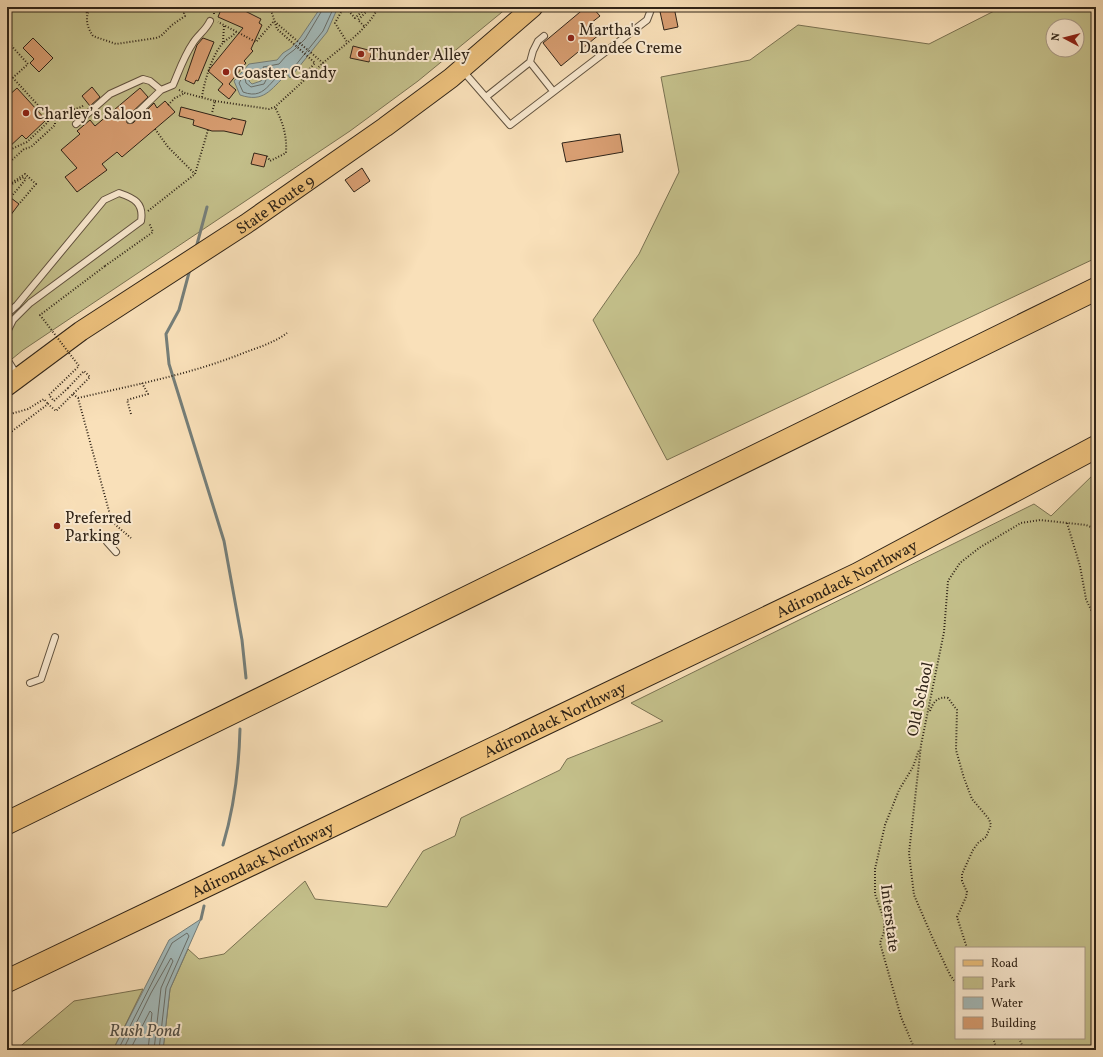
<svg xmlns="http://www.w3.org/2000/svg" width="1103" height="1057" font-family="Vollkorn,serif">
  <rect width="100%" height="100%" fill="#f9e0b9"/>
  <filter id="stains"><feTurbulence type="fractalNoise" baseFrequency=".005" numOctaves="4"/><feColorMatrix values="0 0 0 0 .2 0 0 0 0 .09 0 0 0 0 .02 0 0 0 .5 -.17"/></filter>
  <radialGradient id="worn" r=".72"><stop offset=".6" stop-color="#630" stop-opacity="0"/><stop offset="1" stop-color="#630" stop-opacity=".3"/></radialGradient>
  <!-- green -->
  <path fill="#c4c08b" stroke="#7a7252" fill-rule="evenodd" d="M7,7H506L507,8L418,81L350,131L23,350L7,363Z
    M1002,7H1096V258L667,460L593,320L639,254L679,172L661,77L750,60L798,25L929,44ZM1053,26H1077V50H1053Z
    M1096,472V1050H163L170,989L188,949L199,959L224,954L305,881L315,899L387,907L423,851L455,836L461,818L560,770L567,759L663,721L631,703L1034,504L1051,516ZM956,948H1084V1038H956Z
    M143,989L113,1050H16L74,1001Z"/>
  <!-- water -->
  <path fill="#a3baba" stroke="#757e79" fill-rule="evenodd" d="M321,7H338L327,32L290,78L287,74C270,90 264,103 240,95L234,81L249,64L277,60L283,53L291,48L300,38ZM258,72L263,74V78L261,81L252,84L249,81C250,75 253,73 258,72Z
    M201,919L170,989L163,1050H113L169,940Z"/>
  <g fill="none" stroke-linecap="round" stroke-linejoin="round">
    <!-- shore -->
    <path stroke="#6a6f69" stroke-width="1" d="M324,7L305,39L294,50L286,56L279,64L263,67L267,78L264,84L251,87L246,83L245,78H242L239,83L243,92C269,102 270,72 291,71L323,31L334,7
      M118,1050L172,943L187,933L189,936L166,988L159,1050
      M123,1050L151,993L171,958L173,961L161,988L154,1050
      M130,1050L150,1011L152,1013L148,1050"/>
    <!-- stream -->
    <path stroke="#757e79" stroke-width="3" d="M196,248L207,207
      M190,269L179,310L166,334L169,364L224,541L242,640L246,678
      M223,845C234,808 239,767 240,729
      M201,919L204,906"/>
  </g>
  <!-- building -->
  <path fill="#d89e72" stroke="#302418" d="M222,7H245L243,10L261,19L259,23L262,25L251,49L253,51L244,61L246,63L229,84L236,90L229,99L218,90L223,84L208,71L243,28L218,17Z
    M586,7H592L600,16L591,23L600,34L561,66L543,43Z
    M659,7H674L678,27L664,30Z
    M33,38L53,58L39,72L30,63L34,59L23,48Z
    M203,38L214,42L198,81L196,80L194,84L185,80L197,45Z
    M353,46L372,51L369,62L350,58Z
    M92,87L100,97L90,106L82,96Z
    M17,88L46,120L26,139L22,135L7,149V97Z
    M140,88L148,97L127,117V123H133L154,103L157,108L165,101L175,112L122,157L117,152L102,164L107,170L77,192L65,177L77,168L61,150L80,134L77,131L90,120L95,126Z
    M181,107L231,120L232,118L246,121L242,135L224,131H212L193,125L194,120L179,116Z
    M620,134L623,152L566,162L562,143Z
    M254,153L267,156L264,167L251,164Z
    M362,168L370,181L354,192L345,180Z
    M7,195L19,204L7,220Z"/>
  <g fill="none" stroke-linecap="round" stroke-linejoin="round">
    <!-- lane casing -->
    <g stroke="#625340" stroke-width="8">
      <path id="lane" d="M530,62L553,91
        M463,71L510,125L647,20L652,7
        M486,97L530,62L533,51L538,41L544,36
        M130,120L161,90
        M76,124L110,94L143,79L150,81L161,90L173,85C179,71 184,56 193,43C198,35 206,30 210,21
        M7,314L17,305L104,200L119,193C134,198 144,203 141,221L30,303L13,320L7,332
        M7,359L17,375
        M107,542L116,552
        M30,683L41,679L55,637"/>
    </g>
    <!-- primary casing -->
    <g stroke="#302418" stroke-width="21">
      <g id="primary">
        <path id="s1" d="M7,386L81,331L246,224L385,127L451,78L533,7"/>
      </g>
    </g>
    <!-- highway casing -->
    <g stroke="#302418" stroke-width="24">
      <g id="highway">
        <path d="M7,823L1096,289"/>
        <path id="s2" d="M7,981L858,574L1096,447"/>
      </g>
    </g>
    <!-- path -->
    <path stroke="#302418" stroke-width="2" stroke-dasharray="1 2" stroke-linecap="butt" d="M83,7L87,13
      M91,7C84,17 87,27 93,36L116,44L156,38L161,36L172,25L185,16L184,13L188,7
      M270,7L277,29L315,63L301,78L303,81
      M344,7L335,23L347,42
      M348,7L346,8L355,18L367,7
      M416,7H428
      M214,14V7
      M364,26L358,20L371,7
      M7,41L28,64L7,83
      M223,42L224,26
      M323,63C340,48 370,28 378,7
      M179,90L185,93L215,101L212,113
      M202,97C204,82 213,52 224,42C228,38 232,37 236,32
      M215,101L269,109L275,107L323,63L274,21L256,42L218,22
      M168,105L175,98L185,93
      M48,116C59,107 74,113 84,105
      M155,129L168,147L195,174
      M7,151L27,142L48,122V116L13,78
      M267,156L270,161L286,153C287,135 283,123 275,107
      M7,157L12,160L24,149L31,147L55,125V120L48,116
      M7,186L25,174L36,184L19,204
      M7,187L24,177L26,179L11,197
      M148,211L195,174L208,130
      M105,266L153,232L149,223
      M73,394L78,398L112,522L131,538
      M78,398C134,385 192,374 246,352C260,347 275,342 287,333
      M131,414L127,400L148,394L142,383
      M7,415L28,409L44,399L48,404
      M7,435L48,404L56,411L90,377L84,371L68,388
      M1067,523L1080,566L1086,599L1096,621
      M930,711C933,702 938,696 948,698L957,710L956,750L964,778L972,799L989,819L991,825L986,837L978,843L973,850L962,874V881L967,892L966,897L957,917L967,948
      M956,983L950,975L933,939L914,895L909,853L921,745L944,632L948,581L960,563L979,548L1021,523L1040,520L1086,525L1096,529
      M993,1038L997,1050
      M1019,1038L1024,1050
      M915,1050L901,1017L880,943L884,932V919L875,894V869L885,825L899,790L913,767L919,750"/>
    <!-- lane -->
    <use href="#lane" stroke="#fbebd2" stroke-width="6"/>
    <!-- primary -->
    <use href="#primary" stroke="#ecc07c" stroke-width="19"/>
    <!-- highway -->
    <use href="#highway" stroke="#ecc07c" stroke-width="22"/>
    <!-- path-bridge -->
    <path stroke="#302418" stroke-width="2" stroke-dasharray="1 2" stroke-linecap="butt" d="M68,388L54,401L49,395L79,366L40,315L105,266"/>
  </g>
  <!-- markers -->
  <g fill="#8f2418" stroke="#fbebd2" stroke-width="1.5">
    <circle cx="571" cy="38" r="4"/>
    <circle cx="361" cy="54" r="4"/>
    <circle cx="226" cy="72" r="4"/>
    <circle cx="26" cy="113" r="4"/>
    <circle cx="57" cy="526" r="4"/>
  </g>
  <g text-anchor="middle" stroke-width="4" stroke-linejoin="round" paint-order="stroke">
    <!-- poi labels -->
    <g font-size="16" fill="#302418" stroke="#fbebd2" text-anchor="start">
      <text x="579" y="35">Martha's<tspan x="579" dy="18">Dandee Creme</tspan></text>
      <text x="369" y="60">Thunder Alley</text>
      <text x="234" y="78">Coaster Candy</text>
      <text x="34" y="119">Charley’s Saloon</text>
      <text x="65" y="523">Preferred<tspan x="65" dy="18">Parking</tspan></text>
    </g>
    <!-- street labels -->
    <g font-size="16" fill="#302418" stroke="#fbebd2">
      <text dy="6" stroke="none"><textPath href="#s1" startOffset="324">State Route 9</textPath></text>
      <text dy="6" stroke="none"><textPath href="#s2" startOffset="931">Adirondack Northway</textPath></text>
      <text transform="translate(919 699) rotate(-78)" y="6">Old School</text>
      <text dy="6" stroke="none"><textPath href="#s2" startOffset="607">Adirondack Northway</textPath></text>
      <text dy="6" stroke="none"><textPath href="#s2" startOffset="283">Adirondack Northway</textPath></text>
      <text transform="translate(891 918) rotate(83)" y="6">Interstate</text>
    </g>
    <!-- water labels -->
    <g font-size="17" font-style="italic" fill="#525149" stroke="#fbebd2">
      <text x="145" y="1036">Rush Pond</text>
    </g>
  </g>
  <!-- margin -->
  <rect width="1103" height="1057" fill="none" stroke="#f9e0b9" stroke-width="24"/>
  <rect x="8" y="8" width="1087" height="1041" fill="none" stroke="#302418" stroke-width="2"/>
  <rect x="12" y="12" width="1079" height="1033" fill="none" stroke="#302418"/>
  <!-- legend -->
  <rect x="955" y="947" width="130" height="92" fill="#fbebd2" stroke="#aa9b88"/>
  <rect x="963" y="960" width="20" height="6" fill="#ecc07c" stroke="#aa9b88"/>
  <text x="991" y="967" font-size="12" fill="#302418">Road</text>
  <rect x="963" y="977" width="20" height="12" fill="#c4c08b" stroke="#aa9b88"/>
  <text x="991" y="987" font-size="12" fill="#302418">Park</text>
  <rect x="963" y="997" width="20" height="12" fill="#a3baba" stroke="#aa9b88"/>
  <text x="991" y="1007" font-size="12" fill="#302418">Water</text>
  <rect x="963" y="1017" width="20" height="12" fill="#d89e72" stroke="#aa9b88"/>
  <text x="991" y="1027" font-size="12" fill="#302418">Building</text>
  <!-- north arrow -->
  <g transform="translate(1065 38) rotate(277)"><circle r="19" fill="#fbebd2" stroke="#aa9b88"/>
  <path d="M0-3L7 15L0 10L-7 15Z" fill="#8f2418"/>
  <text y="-6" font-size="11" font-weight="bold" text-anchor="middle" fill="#302418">N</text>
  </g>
  <rect width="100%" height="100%" filter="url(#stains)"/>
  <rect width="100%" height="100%" fill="url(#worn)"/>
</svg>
